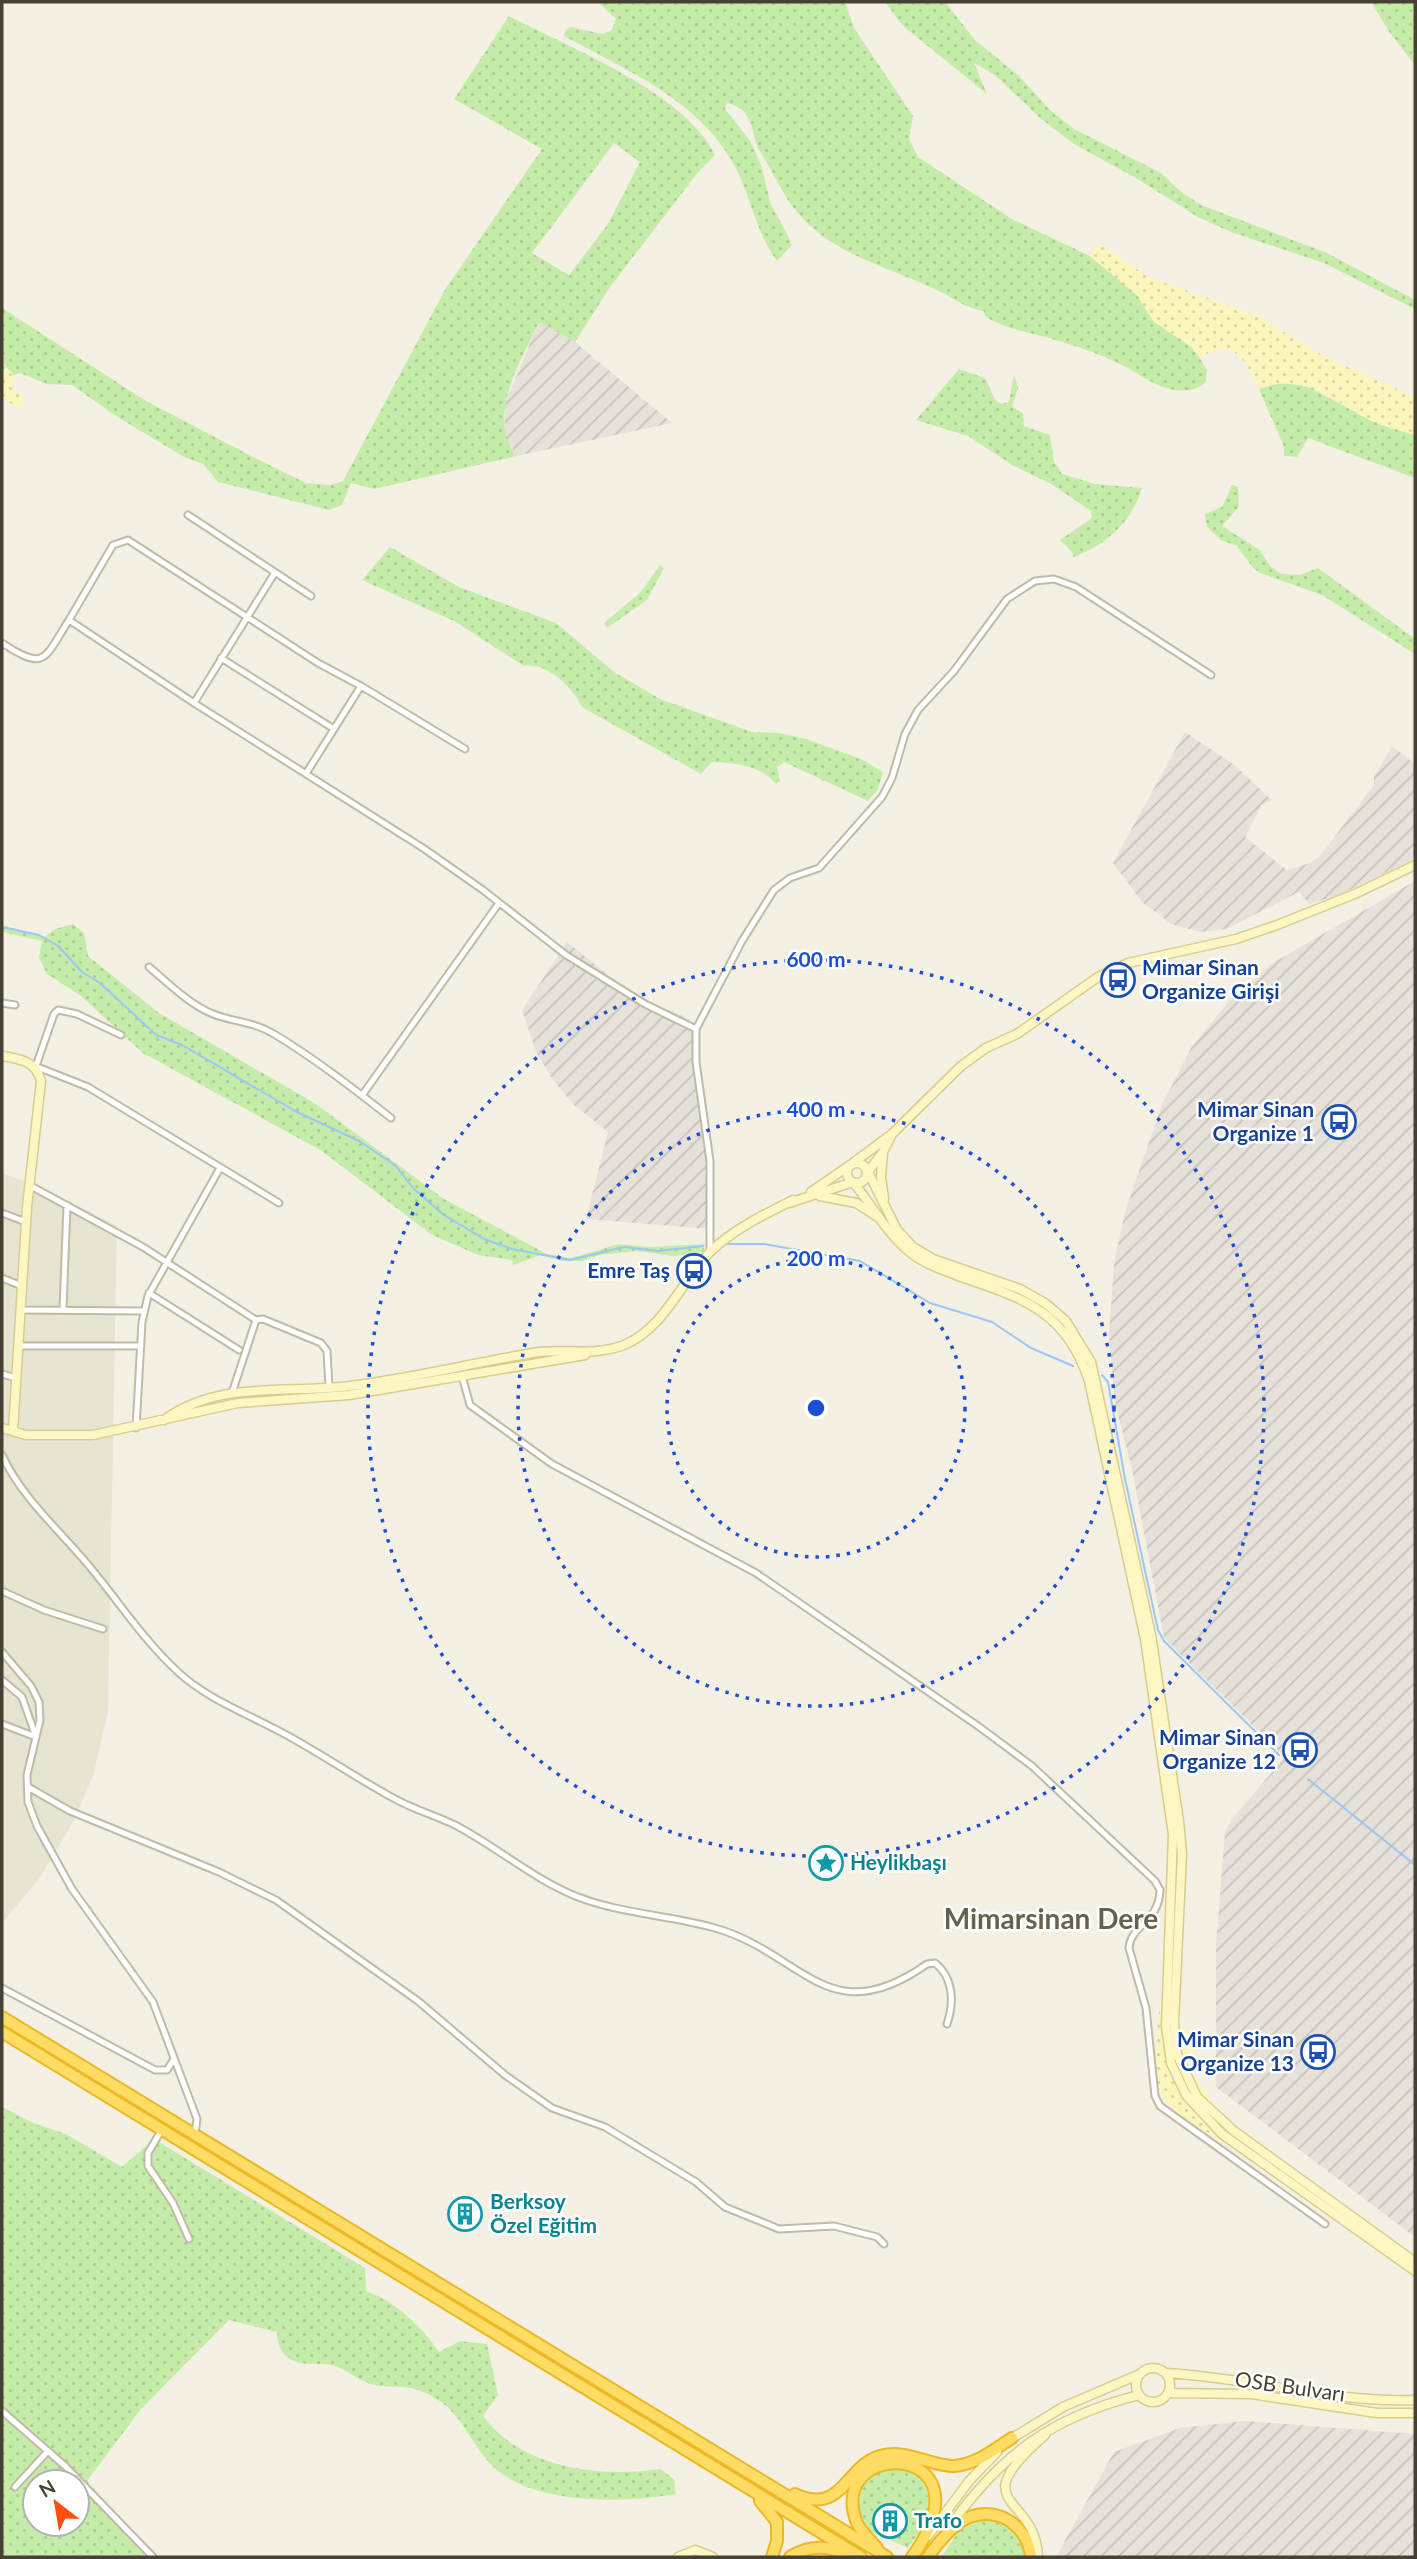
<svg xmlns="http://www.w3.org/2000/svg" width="1417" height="2559" font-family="Lato,sans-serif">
  <defs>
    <pattern id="industrial-furrows" width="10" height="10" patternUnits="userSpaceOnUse" patternTransform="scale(1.75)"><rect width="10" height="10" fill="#e6e1d9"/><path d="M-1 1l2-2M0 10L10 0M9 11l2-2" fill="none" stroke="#c7c2bb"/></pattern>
    <pattern id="grass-dots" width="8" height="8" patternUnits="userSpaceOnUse" patternTransform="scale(1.75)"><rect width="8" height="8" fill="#c6eca9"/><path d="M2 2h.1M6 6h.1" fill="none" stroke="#abcc92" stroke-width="1.8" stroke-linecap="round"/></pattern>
    <pattern id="sand-dots" width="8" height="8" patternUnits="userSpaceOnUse" patternTransform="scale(1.75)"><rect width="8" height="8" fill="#fcf6bc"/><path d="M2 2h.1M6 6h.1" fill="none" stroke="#d9d4a2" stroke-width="1.8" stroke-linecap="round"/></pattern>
  </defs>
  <rect width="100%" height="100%" fill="#f4f1e4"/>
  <!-- residential -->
  <path fill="#e8e4d2" d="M2,1173L43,1188L117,1226L108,1712L93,1776L73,1822L39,1879L2,1923Z"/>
  <!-- industrial -->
  <path fill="url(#industrial-furrows)" d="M539,322L575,342L672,423L516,456L505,435V404Z
    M1185,732L1233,764L1272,800L1262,805L1245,837L1287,870L1310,863L1320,856L1374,785V777L1392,746L1415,764V858L1339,895L1309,904L1299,892L1226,929L1200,932L1171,924L1142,902L1113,863Z
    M1415,881V2237L1216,2087V1945L1225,1832L1232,1819L1285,1757L1164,1638L1132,1469L1115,1403L1109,1335L1114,1264L1125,1212L1162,1104L1191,1048L1229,1001L1271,964Z
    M567,942L612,978L651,1002L689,1019L697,1027L706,1126L709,1229L586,1219L608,1132L574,1105L553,1080L536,1052L522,1010Z
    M1246,2421L1415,2434V2557H1056L1114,2452L1180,2428Z"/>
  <!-- grass -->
  <path fill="url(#grass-dots)" fill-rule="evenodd" d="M598,2H845L854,28L913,116L909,139L918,157L1012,219L1090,256L1137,295L1153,321L1194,349L1207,370L1206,382C1198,391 1182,392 1170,389C1151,385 1139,373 1122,365C1098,353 1071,344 1045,337C1023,331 1003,328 985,316L984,311C967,308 959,302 945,294C894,268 834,257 797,212C782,194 773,172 761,153C749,134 757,110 727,103L725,109L751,142L762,168L770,202L790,240L792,245L777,261C755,231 751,195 733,163C697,99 626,70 564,36L566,30L571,27L602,34L611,31L616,19Z
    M885,2H945L975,40L1020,77L1050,110L1074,129L1161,173L1180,191L1201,205L1327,253L1415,300V309L1324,263L1231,232L1198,217L1136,178L1074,144L1040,118L995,75L974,63L987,94L902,25Z
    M1371,2H1414L1415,65L1390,33Z
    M509,16C568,47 686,93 715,155L699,171L610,287L575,342L539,322C521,362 486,414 516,456L374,489L351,483L342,505L329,510L218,482L203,464L184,457L116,416L72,385L47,384L20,373L14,375L2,363V308L146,401L255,458L306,483L330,485L343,481L446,288L542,149L454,99ZM614,143L640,162L608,224L569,275L532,253Z
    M959,369L985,378L995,400L1001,404L1009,402L1014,374L1018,388L1012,407L1023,413L1024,426L1050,435L1054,461L1062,474L1095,484L1142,488C1132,522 1105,546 1073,557V553L1060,540L1092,518L1091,511L1051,484L1014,466L968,436L916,420Z
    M1280,383L1307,386L1372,421L1415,435V478L1308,438L1297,457L1284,456V447L1259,389Z
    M1232,485L1238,487L1239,507L1222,526L1260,550L1270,566L1281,574L1300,575L1318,568L1415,639V654L1322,595L1260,573L1253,568L1237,546L1221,540L1207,527L1205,514L1222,507Z
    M390,547L459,587L556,623L614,672L660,699L752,732L780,733L806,739L861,759L883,772L878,789L868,801L784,762L777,767L780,781L776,784C760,765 736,763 712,762L701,774L582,707C573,688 547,662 524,666L454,621L362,580Z
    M660,565L664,568L647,600L607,628L604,623L641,592Z
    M73,924L84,933L88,956L159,1013L316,1104L444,1199L547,1254L571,1258L619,1244L651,1247L705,1244L703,1252L673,1256L637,1251L599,1255L582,1261H562L541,1255L513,1265L512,1260L478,1255L432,1235L322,1151L143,1053L81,996L47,974L39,958L42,941L2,932V925L44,937L55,929Z
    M2,2107L33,2123L66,2134L122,2167L154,2139L365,2268L366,2291C394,2300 423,2328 439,2352L460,2341L487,2344L498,2395L483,2416C522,2469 600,2478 660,2469L674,2479L676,2494C623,2503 526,2507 487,2460C463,2431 458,2404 418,2390C403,2385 390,2388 375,2385C361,2383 347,2369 332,2365C320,2363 299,2366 290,2359C280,2353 278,2343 277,2332L229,2320L141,2409L87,2481L147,2549L143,2557H2ZM35,2482H77V2524H35Z
    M895,2465L918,2475C939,2503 925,2524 908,2548L863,2528L855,2501L863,2479Z
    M985,2518C1007,2519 1023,2535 1024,2557H941L959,2531Z"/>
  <!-- sand -->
  <path fill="url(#sand-dots)" d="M1098,243L1149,277L1258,316L1323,356L1415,397V435C1397,430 1380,426 1364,417C1330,398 1300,372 1259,389C1247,364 1234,333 1200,358L1190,346L1153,321L1137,295L1090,256Z
    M2,363L14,375L12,389L24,397L21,410L2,398Z
    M1169,1998L1177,2025L1203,2036L1186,2068C1206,2090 1214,2110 1238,2127L1233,2148C1144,2094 1153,2101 1160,1999Z"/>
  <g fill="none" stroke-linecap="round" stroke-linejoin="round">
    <!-- stream -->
    <path stroke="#9ac7f7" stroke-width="2" d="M2,927L39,935L58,946L82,972L100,983L156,1035L182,1045L295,1111L361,1142L396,1166L413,1188L444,1215L484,1239L512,1249L570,1260L624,1247L658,1251L703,1246
      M728,1244H764L860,1261L930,1303L992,1322L1031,1348L1073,1366
      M1102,1375L1108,1382L1125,1479L1158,1630L1164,1641L1279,1755
      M1308,1779L1415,1865"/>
    <!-- street casing -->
    <g stroke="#c0baa6" stroke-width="9">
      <path id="street" d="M188,515L311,596
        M69,620L113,545L128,540L318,663L361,686L307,772
        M2,643C46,672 44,659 69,620L194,703L274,574
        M221,658L334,729
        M361,686L465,749
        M194,703L423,848L483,890L566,955L645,1004L696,1029
        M149,967C168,983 190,1005 213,1014C234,1022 255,1022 274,1034C314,1058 354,1089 391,1118
        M2,1003L15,1005
        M35,1066L88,1087L279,1203
        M36,1066L54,1014L58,1010L77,1014L121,1035
        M363,1094L499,903
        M29,1185L143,1247L256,1320L263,1319L321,1343L327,1351L329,1387
        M2,1213L26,1222
        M710,1252V1161L696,1062V1029L742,941L774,890L790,878L819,868L882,797L892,778L905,734L918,710L954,671L1007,599L1035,581L1054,579L1076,587L1211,675
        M2,1278L22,1286
        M149,1293L239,1350
        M20,1310L144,1311
        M63,1310L67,1205
        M18,1346H141
        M2,1374L16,1378
        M462,1376L470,1405L552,1464L756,1573L978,1726L1032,1766L1155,1881L1160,1890C1159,1923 1131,1924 1129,1948L1146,2008L1155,2096L1160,2106L1325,2224
        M232,1393L256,1320
        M136,1428L142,1322L148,1296L220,1168
        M2,1455C21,1496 55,1526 84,1560C116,1597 142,1639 178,1672C206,1698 245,1713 279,1731C319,1752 356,1778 395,1799C415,1810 437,1816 457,1826C498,1848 535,1880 578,1897C622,1914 670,1915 715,1928C803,1953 828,2034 927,1964L935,1963C954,1978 954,2003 947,2024
        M2,1591L44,1610L103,1629
        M2,1652L31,1686L39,1702L40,1720L27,1775L28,1802L37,1826L72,1889L153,2002L197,2119L195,2134
        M2,1680L22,1697L35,1734
        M2,1724L36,1737
        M28,1787L70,1811L219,1872L276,1900L418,2001L505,2075L552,2108L605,2127L696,2182L725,2207L779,2229L834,2226L877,2237L884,2244
        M2,1988L155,2070H167L174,2059
        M161,2131L148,2153V2166L173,2203L189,2239
        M2,2411L65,2466L153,2557
        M15,2487L48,2451"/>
    </g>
    <!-- secondary casing -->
    <g stroke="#d8cd8f" stroke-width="11">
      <path id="secondary" d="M2,1056C20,1059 36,1061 41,1081L27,1207L13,1431
        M892,1134L883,1152L868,1172L897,1230L913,1247L933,1259L1020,1289L1045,1303L1066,1321L1091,1362L1151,1635L1179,1821L1182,1854L1174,2022L1177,2054L1197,2097L1234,2131L1415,2262
        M883,1153L881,1177L884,1199
        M847 1173a10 10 0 1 1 20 0a10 10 0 1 1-20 0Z
        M853,1163L892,1134L961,1066L986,1048L1017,1034L1098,977L1128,963L1236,939L1277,925L1357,893L1415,865
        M811,1192L850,1165
        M820,1196L856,1203L876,1216
        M789,1203L853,1182C872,1205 887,1234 911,1253C926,1265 946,1271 964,1278C1026,1299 1067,1313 1089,1381L1145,1639L1173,1835L1166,2026L1171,2063L1186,2095L1222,2134L1415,2271
        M164,1420C218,1380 287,1394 350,1386C413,1378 476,1362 539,1352C568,1349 596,1356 624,1345C664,1329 682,1280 711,1251C734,1229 765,1214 793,1200
        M2,1428L26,1435H93L238,1403L349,1395L585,1355
        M1136 2385a17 17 0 1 1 34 0a17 17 0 1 1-34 0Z
        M1165,2373C1249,2377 1331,2403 1415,2400
        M1168,2393L1251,2394L1377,2413H1415
        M1009,2440L1063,2407L1140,2374
        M948,2529C1000,2455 1051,2417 1139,2395
        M928,2536L970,2480L997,2452
        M678,2557L695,2550L713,2557
        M1038,2557C1036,2493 961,2508 1045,2435"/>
    </g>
    <!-- highway casing -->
    <g stroke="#ecb926" stroke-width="14">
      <path id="highway" d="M2,2017L887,2557
        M2,2032L861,2557
        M795,2494C843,2516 844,2467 880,2456C906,2448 929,2466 954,2466C975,2465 995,2449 1012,2438
        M760,2501L777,2522V2541L772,2557
        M877,2548C871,2540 861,2532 857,2523C823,2438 996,2439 912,2557
        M790,2557C807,2546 825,2545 843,2553
        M928,2557C937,2544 949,2530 962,2521C993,2502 1028,2524 1031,2557"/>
    </g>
    <!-- street -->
    <use href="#street" stroke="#fff" stroke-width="5"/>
    <!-- secondary -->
    <use href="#secondary" stroke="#fff7c3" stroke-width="8"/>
    <!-- highway -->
    <use href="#highway" stroke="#ffdc64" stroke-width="10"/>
  </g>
  <!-- distance rings -->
  <g fill="none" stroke="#1d4ed8" stroke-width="3.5" stroke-dasharray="3.5 7">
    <circle cx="816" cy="1408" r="149"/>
    <circle cx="816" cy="1408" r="298"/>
    <circle cx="816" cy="1408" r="448"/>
  </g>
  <!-- icons -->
  <defs>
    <g id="bus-ring" transform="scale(1.75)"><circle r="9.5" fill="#fff" stroke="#1a4fb4" stroke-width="1.5"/><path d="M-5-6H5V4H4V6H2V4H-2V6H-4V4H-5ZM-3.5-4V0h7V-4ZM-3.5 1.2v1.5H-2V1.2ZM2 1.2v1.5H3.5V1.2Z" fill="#1a4fb4"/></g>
    <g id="sight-ring" transform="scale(1.75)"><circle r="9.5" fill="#fff" stroke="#0f9aa8" stroke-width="1.5"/><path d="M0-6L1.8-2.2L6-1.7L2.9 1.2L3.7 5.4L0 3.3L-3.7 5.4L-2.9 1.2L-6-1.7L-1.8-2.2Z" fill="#0f9aa8"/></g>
    <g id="building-ring" transform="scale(1.75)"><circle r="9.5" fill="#fff" stroke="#0f9aa8" stroke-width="1.5"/><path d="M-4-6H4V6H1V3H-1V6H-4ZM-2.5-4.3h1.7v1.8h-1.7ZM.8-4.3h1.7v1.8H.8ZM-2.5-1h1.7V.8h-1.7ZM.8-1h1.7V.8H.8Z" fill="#0f9aa8"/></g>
  </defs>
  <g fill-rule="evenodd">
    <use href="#bus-ring" x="1118" y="980"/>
    <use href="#bus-ring" x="1339" y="1122"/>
    <use href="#bus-ring" x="694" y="1271"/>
    <use href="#bus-ring" x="1300" y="1750"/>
    <use href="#sight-ring" x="826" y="1863"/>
    <use href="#bus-ring" x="1318" y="2052"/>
    <use href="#building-ring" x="465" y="2214"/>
    <use href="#building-ring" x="890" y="2521"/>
  </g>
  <g text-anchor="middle" stroke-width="5" stroke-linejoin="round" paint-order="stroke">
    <!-- transit labels -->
    <g font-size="21" font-weight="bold" fill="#164399" stroke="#fff" text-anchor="end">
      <text x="1142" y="975" text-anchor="start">Mimar Sinan<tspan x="1142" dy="24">Organize Girişi</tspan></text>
      <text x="1314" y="1117">Mimar Sinan<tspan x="1314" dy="24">Organize 1</tspan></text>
      <text x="670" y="1278">Emre Taş</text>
      <text x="1276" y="1745">Mimar Sinan<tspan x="1276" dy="24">Organize 12</tspan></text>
      <text x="1294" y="2047">Mimar Sinan<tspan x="1294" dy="24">Organize 13</tspan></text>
    </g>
    <!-- culture labels -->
    <g font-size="21" font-weight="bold" fill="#0d838f" stroke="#fff" text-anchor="start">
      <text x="850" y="1870">Heylikbaşı</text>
      <text x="490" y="2209">Berksoy<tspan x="490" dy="24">Özel Eğitim</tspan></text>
      <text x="914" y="2528">Trafo</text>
    </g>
    <!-- street labels -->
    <g font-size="21" fill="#464133" stroke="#fff">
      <text transform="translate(1290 2387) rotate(8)" y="7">OSB Bulvarı</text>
    </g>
    <!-- district labels -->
    <g font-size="28" font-weight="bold" fill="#6a614a" stroke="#fff">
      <text x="1051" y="1929">Mimarsinan Dere</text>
    </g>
  </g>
  <circle cx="816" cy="1408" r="10" fill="#1d4ed8" stroke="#fff" stroke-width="3.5"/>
  <g font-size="21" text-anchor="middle" font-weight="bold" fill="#1d4ed8" stroke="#fff" stroke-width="5" stroke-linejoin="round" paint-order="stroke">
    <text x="816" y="967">600 m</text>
    <text x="816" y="1117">400 m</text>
    <text x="816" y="1266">200 m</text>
  </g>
  <!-- border -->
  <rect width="1417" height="2559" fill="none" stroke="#464133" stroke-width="7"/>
  <!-- north arrow -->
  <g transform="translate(56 2503) rotate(329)"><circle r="33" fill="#ffffff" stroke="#b5b3ad" stroke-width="2"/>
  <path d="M0-5L12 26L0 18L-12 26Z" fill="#ff4e10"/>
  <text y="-10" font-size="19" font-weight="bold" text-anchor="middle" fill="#464133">N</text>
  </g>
</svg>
